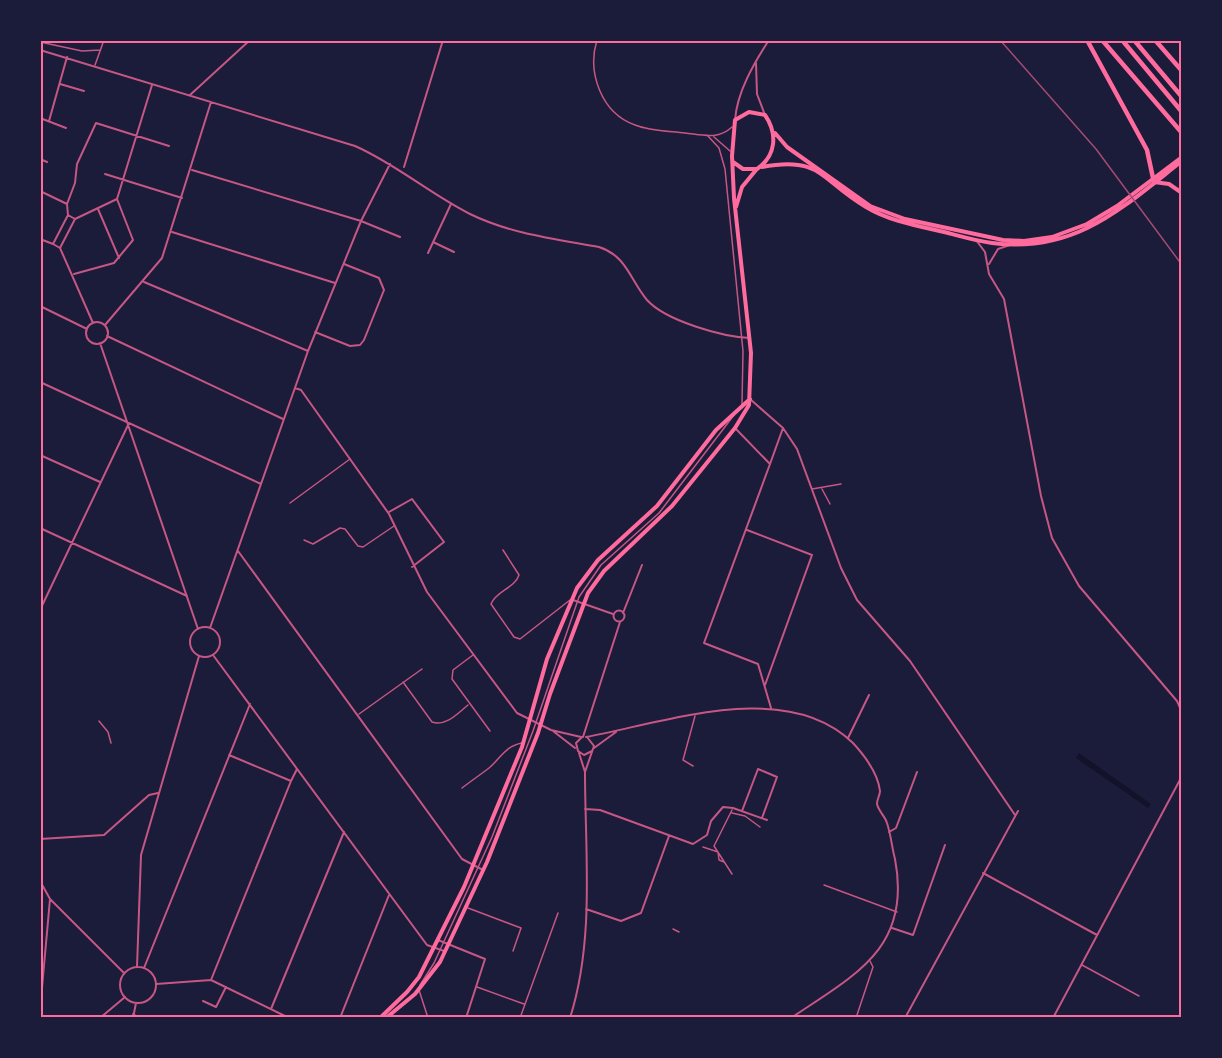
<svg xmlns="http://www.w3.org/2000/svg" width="1222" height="1058" font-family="'Fira Sans',sans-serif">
  <rect width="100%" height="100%" fill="#1b1b3a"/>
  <!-- water -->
  <path fill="#12122b" d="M1079,753L1151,804L1148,808L1076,758Z"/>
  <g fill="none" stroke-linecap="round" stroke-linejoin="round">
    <!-- service -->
    <path stroke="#c65784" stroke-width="1.5" d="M597,40C587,72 601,113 635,125C650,131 668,131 685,133C703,135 718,140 732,127
      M40,42L82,51L100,50
      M95,65L104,40
      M707,135L719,148L725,169L743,351L742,404
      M714,137L730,151
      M290,503L350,459
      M304,540L313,544L340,528L345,529L358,546L363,547L394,526
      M503,550L519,575C515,588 496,591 491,604L514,637L520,639L570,600
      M473,655L453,670L452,679L490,731
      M403,682L432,722C446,727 458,713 468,705
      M359,714L422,669
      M99,721L108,732L111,743
      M693,766L683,760L695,716
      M462,788C471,781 480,775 489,768C500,759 505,746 522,743
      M824,885L897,912
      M468,908L521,928L513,951
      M1082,965L1139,996
      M420,985L434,963L492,837L533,731L579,597L601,565L659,513L734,415
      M419,990L428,1018
      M856,1018L873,967L870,961"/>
    <!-- pedestrian -->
    <path stroke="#c65784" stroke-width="1.5" d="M812,489L841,484
      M822,489L830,504
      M732,813L745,816L760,827
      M703,847L718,852L719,860L724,862
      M732,874L714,846L732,810
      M673,929L679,932
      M477,987L524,1004
      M520,1018L558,913"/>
    <!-- minor -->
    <path stroke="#c65784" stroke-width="2" d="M40,50L355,146C396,164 430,194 470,214C511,234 555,239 599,247C627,256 630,280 647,300C666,321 723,337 750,338
      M756,63L757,94L765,115
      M60,84L84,91
      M190,95L250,40
      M40,118L66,128
      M735,120C737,92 754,63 769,40
      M49,121L67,57
      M40,159L47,162
      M404,167L443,40
      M192,170L361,221L400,237
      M105,174L182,198
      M40,191L67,204L68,215
      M67,204L75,183L77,164L96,123L169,146
      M98,209L119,258
      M75,219L60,248L53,244L68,215L75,219L117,199L152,85
      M172,232L335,283
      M40,239L53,244
      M976,240L985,252L989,274L1004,299L1041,496L1052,538L1079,586L1177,701L1182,712
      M433,242L454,252
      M60,248L93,323
      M428,253L451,204
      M989,264L998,249L1010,245
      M74,274L114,263L133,240L117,199
      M144,282L308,351
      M40,306L87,329
      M86 333a11 11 0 1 1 22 0a11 11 0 1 1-22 0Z
      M105,325L162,258L211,102
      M315,332L350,346L360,345L364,340L384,290L379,278L344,264
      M107,336L283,419
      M100,343L198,629
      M40,382L261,484
      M295,388L301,390L389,514L427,592L517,713L551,730L581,737
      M750,399L783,428L797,449L841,568L857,600L910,661L1015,815
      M735,428L770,464L704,643L758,664L771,708
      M40,455L100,482
      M770,464L783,428
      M389,512L412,499L444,542L412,567
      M40,528L187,596
      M747,530L812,555L765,685
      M238,551L462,859L483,870
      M573,600L613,614
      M40,610L129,423
      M613.5 616a5.5 5.5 0 1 1 11 0a5.5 5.5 0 1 1-11 0Z
      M623,613L642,565
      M190 642a15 15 0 1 1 30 0a15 15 0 1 1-30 0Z
      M210,628L308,351L361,221L390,164
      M213,655L427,945L444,951
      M553,731L575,748
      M582,737L576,743L578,751L584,755L592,751
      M583,737L620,622
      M586,737C667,722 787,678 853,743C864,755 878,774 880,791C880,795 877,799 877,804C879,812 885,816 887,823C891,835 892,848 895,859C912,948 855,975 791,1018
      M848,738L869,695
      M594,748L616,732
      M229,755L291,781
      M585,772L594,746L587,737
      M585,809L600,810L693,844L707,835L711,821L723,807L733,808L767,820
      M742,811L758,769L777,777L762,818
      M889,832L896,828L917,772
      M40,839L104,835L149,795L158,793
      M983,873L1097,935
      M40,881L50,899L40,1010
      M50,899L124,973
      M586,909L621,921L641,913L669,836
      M892,928L913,935L945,845
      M438,940L485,959L466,1018
      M137,967L141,855L199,656
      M120 985a18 18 0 1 1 36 0a18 18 0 1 1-36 0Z
      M144,968L250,704
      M211,980L291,781L297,769
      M156,984L211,980L289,1018
      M203,1001L216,1007L226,987
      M271,1009L344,832
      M133,1014L140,1018
      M100,1018L125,997
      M133,1018L136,1003
      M340,1018L389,895
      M570,1018C595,939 585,853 585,772L579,753
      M905,1018L1018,811
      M1053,1018L1182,776"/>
    <!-- secondary -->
    <path stroke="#ff6b9d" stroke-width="4" d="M775,133L787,147L870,206L905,219L1003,240L1024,241L1052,237L1087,224L1117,206L1182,157
      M762,167C822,156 820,180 866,207C889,221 918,226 944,232C960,236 976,241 992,243C1075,254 1122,208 1182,161
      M736,207L742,187L756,170
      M380,1018L407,992L419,977L464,887L522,747L547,659L577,588L598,560L657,506L716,430L750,399
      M386,1018L415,994L440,962L487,862L538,733L550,694L588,593L604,571L672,506L735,428L749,405L751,353L734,198L732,156L735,120L749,112L765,115C778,134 776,156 757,169H743L733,162"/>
    <!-- primary -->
    <path stroke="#ff6b9d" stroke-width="4" d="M1154,182L1169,184L1182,193"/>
    <!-- motorway -->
    <path stroke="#ff6b9d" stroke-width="4.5" d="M1087,40L1147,150L1153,178
      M1102,40L1182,133
      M1122,40L1182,112
      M1134,40L1182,97
      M1155,40L1182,71"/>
    <!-- rail -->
    <path stroke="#a44b75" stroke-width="1.5" d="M1000,40L1096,149L1182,265"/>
  </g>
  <!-- border -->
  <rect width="1222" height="1058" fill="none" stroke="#1b1b3a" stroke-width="84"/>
  <rect x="42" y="42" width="1138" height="974" fill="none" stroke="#ff6b9d" stroke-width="2"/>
</svg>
